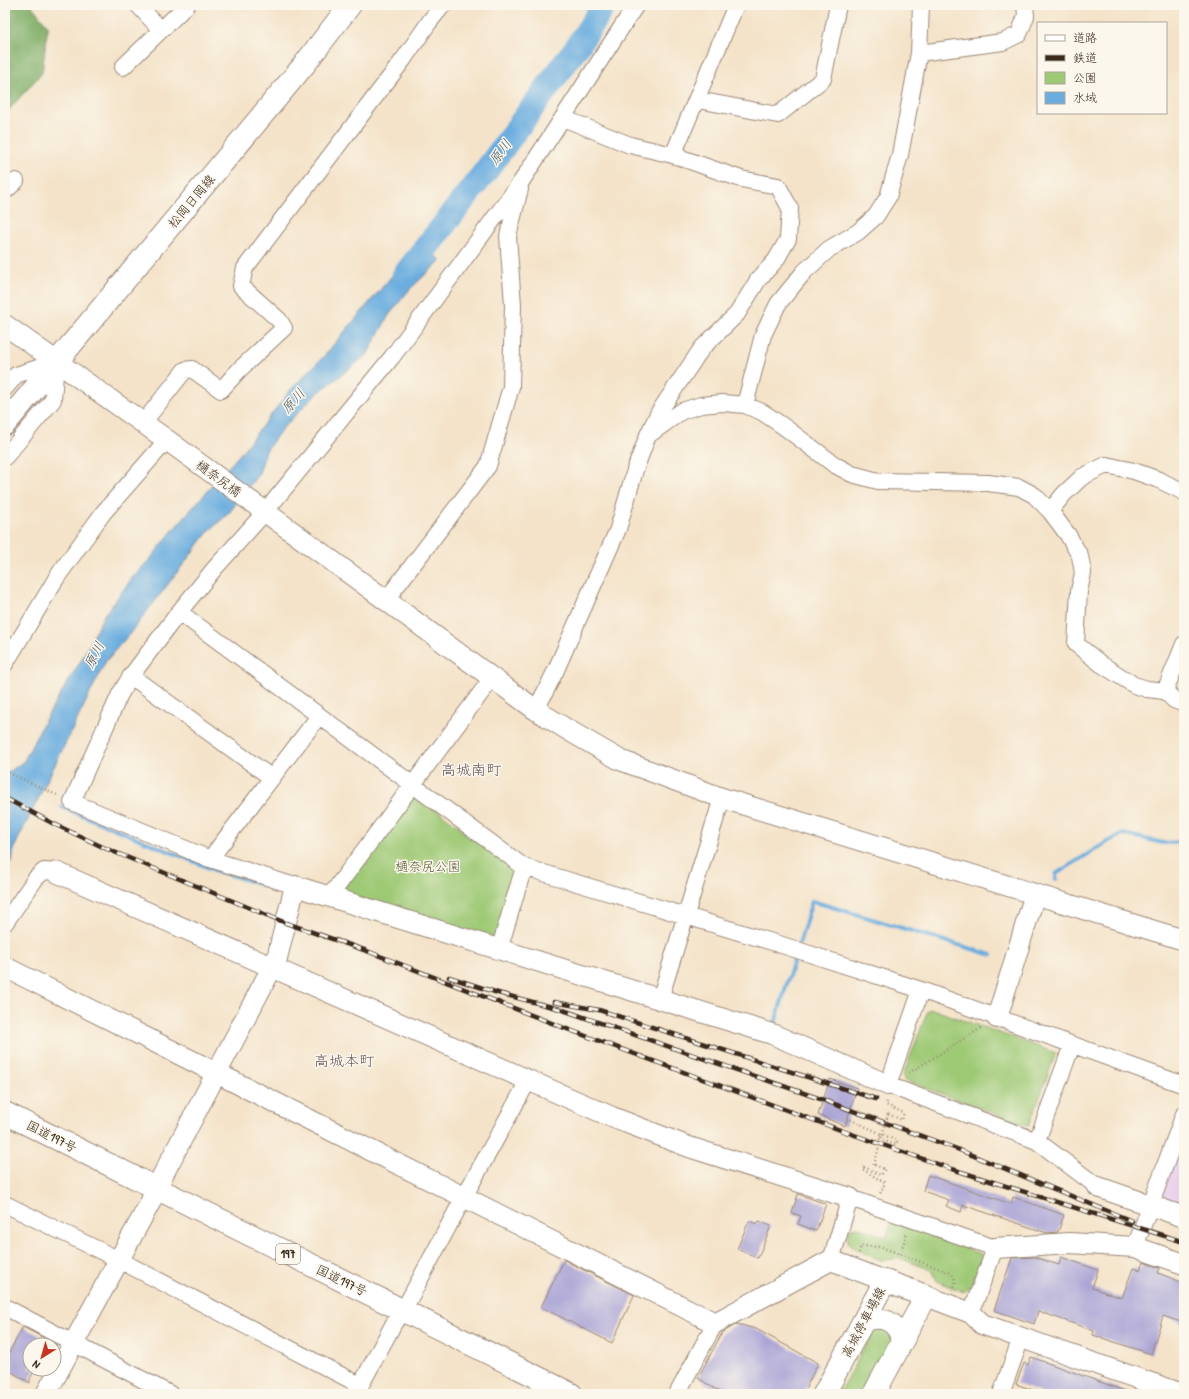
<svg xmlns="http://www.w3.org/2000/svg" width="1189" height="1399" font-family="'Patrick Hand','Klee One',sans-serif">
  <rect width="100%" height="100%" fill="#fbf7ec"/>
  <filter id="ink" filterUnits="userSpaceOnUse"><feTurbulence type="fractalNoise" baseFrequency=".025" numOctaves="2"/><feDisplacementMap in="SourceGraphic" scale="8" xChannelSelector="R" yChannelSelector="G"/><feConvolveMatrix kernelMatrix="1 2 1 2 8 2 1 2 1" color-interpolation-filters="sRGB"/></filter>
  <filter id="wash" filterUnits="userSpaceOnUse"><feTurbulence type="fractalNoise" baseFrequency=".012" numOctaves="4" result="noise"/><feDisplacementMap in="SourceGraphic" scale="16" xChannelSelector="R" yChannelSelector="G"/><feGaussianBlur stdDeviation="0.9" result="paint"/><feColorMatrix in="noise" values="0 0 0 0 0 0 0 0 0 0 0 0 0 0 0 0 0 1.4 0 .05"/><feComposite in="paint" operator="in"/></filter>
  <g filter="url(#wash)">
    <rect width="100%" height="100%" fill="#f4e3c9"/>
    <!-- built -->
    <path fill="#ead1ed" d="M1184,1134V1211L1159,1202Z"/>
    <!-- green -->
    <path fill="#9ec975" stroke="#6c7a4a" d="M420,798L514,867L516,874L497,936L491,939L345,894L343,889L412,799Z
      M932,1009L1056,1053L1029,1126L904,1080L903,1076L928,1010Z
      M892,1221L983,1255L972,1284L964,1292L937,1281L932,1270L899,1258L883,1261L857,1250L849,1244L847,1236L851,1228L859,1227L886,1237Z
      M883,1326L892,1339L861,1394H838L874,1331L877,1327Z"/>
    <!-- forest -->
    <path fill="#7ead66" stroke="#5c6c42" d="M5,5H31L48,26L42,73L5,114Z"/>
    <!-- water -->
    <path fill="#6baddf" stroke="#536c7e" d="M419,244L441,260L410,289L389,315L367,355L314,396L281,430L266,451L259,473L229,513L209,531L132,631L106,661L14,848L12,862L5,868V775L24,761L42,725L83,657L104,615L133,577L152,557L173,530L240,454L292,388L324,356Z"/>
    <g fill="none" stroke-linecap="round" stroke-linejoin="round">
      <!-- stream -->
      <path stroke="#6baddf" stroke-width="4" d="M62,807L214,870L283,891
        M1056,879V874L1109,841L1123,834L1163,843L1184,842
        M799,944L812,901L992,955
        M774,1027L795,956"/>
      <!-- river -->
      <path stroke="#6baddf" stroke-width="25" d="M404,276L485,172L577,47L604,5"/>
    </g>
    <g id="blocks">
      <!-- building -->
      <path fill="#aba5d6" d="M830,1079L857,1088L845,1126L818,1115Z
        M928,1175L1011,1204L1013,1197L1064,1215L1058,1232L1047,1233L963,1205L961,1212L946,1206L949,1200L923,1191Z
        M798,1194L826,1204L816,1231L798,1224L801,1216L792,1213Z
        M749,1221L757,1224L759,1221L771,1226L758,1258L737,1249Z
        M1035,1257L1059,1265L1061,1257L1098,1270L1092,1288L1122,1298L1133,1268L1140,1270L1143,1262L1160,1268L1158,1273L1184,1283V1323L1163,1316L1151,1354L1093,1335L1094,1331L1038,1311L1034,1324L994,1310L1012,1258Z
        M564,1260L634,1295L612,1343L541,1307Z
        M737,1324L756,1329L818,1363L803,1394H723L698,1378L722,1333Z
        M23,1327L57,1345H30V1369H35L30,1379V1383L5,1368V1360Z
        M1031,1357L1128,1392V1394H1044L1016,1384L1024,1363L1028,1365Z"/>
    </g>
  </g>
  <g filter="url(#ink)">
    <use href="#blocks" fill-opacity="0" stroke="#988674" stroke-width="1"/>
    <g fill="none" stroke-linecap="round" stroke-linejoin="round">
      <!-- minor casing -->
      <g stroke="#988674" stroke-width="18">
        <path id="minor" d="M138,5L161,30
          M919,53L1003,42L1019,34L1026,16L1025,5
          M123,67L187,5
          M698,100L778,115L823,79L838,5
          M673,155L736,5
          M5,191L16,181
          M5,388L16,375L56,362L53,400L5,457
          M745,405L763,335L778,304L804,272L829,249L858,232L876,216L888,197L900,155L919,53L921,5
          M143,423L185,370L192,369L221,390L239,370L284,328L279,320L241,286L245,268L403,60L430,21L443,5
          M650,434L682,411L701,405L723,403L745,405L762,412L783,426L835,465L852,474L878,481L988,483L1019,487L1034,495L1050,511L1068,535L1080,556L1083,573L1079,591L1076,644L1101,664L1134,685L1147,689L1165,691L1174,700L1184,704
          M1050,511L1064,494L1082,477L1106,465L1134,471L1159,480L1184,492
          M386,600L488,466L511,387L513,305L508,236L520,189
          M179,612L524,867L782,945L921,990L1184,1085
          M5,664L57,577L103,513L167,440
          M131,676L272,778
          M1165,691L1184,644
          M536,710L555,672L618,529L635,470L648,435L659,412L702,348L737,314L758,280L776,260L788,239L790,208L778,186L741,179L673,155L630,145L563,118
          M210,859L319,716
          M295,886L210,859L72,802L120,694L131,676L179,612L215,568L265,512L392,357L521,182L636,5
          M330,896L492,678
          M5,923L36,878L44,871L56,872
          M499,950L524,867
          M921,990L888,1085L1037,1141L1098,1187
          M660,999L722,798
          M1037,1141L1072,1045
          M5,1204L119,1260L360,1385
          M1135,1247L1184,1114
          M831,1260L850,1198L995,1248L971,1313
          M5,1307L170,1394
          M356,1394L394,1323L403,1311L464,1197L528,1081
          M677,1394L715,1323
          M1001,1394L1021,1338"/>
      </g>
      <!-- tertiary casing -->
      <g stroke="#988674" stroke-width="22">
        <path id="tertiary" d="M5,325L167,440L536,710L568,730L620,760L722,798L1184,940
          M56,872L612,1117L689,1147L850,1198
          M5,967L715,1323L831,1260L885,1281
          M997,1018L1035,894
          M1098,1187L1184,1217
          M995,1248L1069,1243L1135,1247L1184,1264
          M926,1296L971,1313L982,1324L1182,1394
          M862,1322C881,1314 899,1321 901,1342
          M46,1394L151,1201L156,1188L277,958L295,886L772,1034L888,1085"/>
      </g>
      <!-- secondary casing -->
      <g stroke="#988674" stroke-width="24">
        <path id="secondary" d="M5,424L304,65L350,5
          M824,1394L885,1281L926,1296L874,1394"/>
      </g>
      <!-- trunk casing -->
      <g stroke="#988674" stroke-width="24">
        <path id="trunk" d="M5,1113L571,1394"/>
      </g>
      <!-- path -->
      <path stroke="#988674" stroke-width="2.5" stroke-dasharray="1 3" stroke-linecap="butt" d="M5,771L59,796
        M909,1073L981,1028
        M887,1102L886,1105L904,1113L902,1120L888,1114
        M847,1118L897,1141L896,1145L879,1139L881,1134
        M864,1167L862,1169L885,1183L880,1194
        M864,1167L881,1175L885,1169L874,1165
        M859,1253L861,1246L881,1247L951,1273C956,1279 956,1282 953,1290
        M900,1254L907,1233"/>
      <!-- minor -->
      <use href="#minor" stroke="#fff" stroke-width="16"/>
      <!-- tertiary -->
      <use href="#tertiary" stroke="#fff" stroke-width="20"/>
      <!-- secondary -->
      <use href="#secondary" stroke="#fff" stroke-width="22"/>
      <!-- trunk -->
      <use href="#trunk" stroke="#fff" stroke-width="22"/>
      <!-- rail casing -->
      <g stroke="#3b2a1e" stroke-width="4.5">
        <path id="rail" d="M5,798L54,824L107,849L286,923L367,951L567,1029L843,1131L952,1169L1184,1242
          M449,977L498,993L560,1009L815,1097L957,1149L1132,1221
          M554,1002L599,1010L876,1099"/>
      </g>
      <!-- rail -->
      <use href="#rail" stroke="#fbf7ec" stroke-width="3" stroke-dasharray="9" stroke-linecap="butt"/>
      <!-- path-bridge -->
      <path stroke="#988674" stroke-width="2.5" stroke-dasharray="1 3" stroke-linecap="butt" d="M874,1165L888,1114"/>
    </g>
  </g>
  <g text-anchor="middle" stroke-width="3" stroke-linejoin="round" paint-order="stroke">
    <!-- shield labels -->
    <rect fill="#fbf7ec" stroke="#75685c" stroke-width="1" x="276" y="1244" width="24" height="20" rx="3"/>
    <g font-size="12" font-weight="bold" fill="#3b2a1e">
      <text x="288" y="1258">197</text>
    </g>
    <!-- street labels -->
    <g font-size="13" fill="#3b2a1e" stroke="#fbf7ec">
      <text transform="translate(191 201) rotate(-50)" y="5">松岡日岡線</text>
      <text transform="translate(219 478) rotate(36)" y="5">樋奈尻橋</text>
      <text transform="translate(52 1136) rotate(27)" y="5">国道197号</text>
      <text transform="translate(342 1280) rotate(26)" y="5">国道197号</text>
      <text transform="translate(863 1322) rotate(-62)" y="5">高城停車場線</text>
    </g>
    <!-- park labels -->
    <g font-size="13" fill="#595a38" stroke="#fbf7ec">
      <text x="428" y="871">樋奈尻公園</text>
    </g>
    <!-- water labels -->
    <g font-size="14" font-style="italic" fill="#4c5862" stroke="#fbf7ec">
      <text transform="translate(500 152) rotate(-54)" y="5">原川</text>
      <text transform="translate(293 401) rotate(-49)" y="5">原川</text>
      <text transform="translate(94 655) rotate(-63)" y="5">原川</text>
    </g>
    <!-- quarter labels -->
    <g font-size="15" fill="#62555e" stroke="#fbf7ec">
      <text x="471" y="775">高城南町</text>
      <text x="344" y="1066">高城本町</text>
    </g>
  </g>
  <!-- margin -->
  <rect width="1189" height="1399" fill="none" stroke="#fbf7ec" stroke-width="20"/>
  <!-- legend -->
  <rect x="1037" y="22" width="130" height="92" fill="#fbf7ec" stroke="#aea59a"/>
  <rect x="1045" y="35" width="20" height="6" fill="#ffffff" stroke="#aea59a"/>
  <text x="1073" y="42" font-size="12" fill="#3b2a1e">道路</text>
  <rect x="1045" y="55" width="20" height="6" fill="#3b2a1e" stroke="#aea59a"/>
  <text x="1073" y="62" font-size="12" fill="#3b2a1e">鉄道</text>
  <rect x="1045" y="72" width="20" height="12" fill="#9ec975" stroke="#aea59a"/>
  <text x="1073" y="82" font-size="12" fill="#3b2a1e">公園</text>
  <rect x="1045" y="92" width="20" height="12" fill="#6baddf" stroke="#aea59a"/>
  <text x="1073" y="102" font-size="12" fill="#3b2a1e">水域</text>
  <!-- north arrow -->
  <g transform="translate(42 1357) rotate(217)"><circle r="19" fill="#fbf7ec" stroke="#aea59a"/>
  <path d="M0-3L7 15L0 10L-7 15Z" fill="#c8321e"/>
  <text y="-6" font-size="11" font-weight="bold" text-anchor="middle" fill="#3b2a1e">N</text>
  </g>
</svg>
